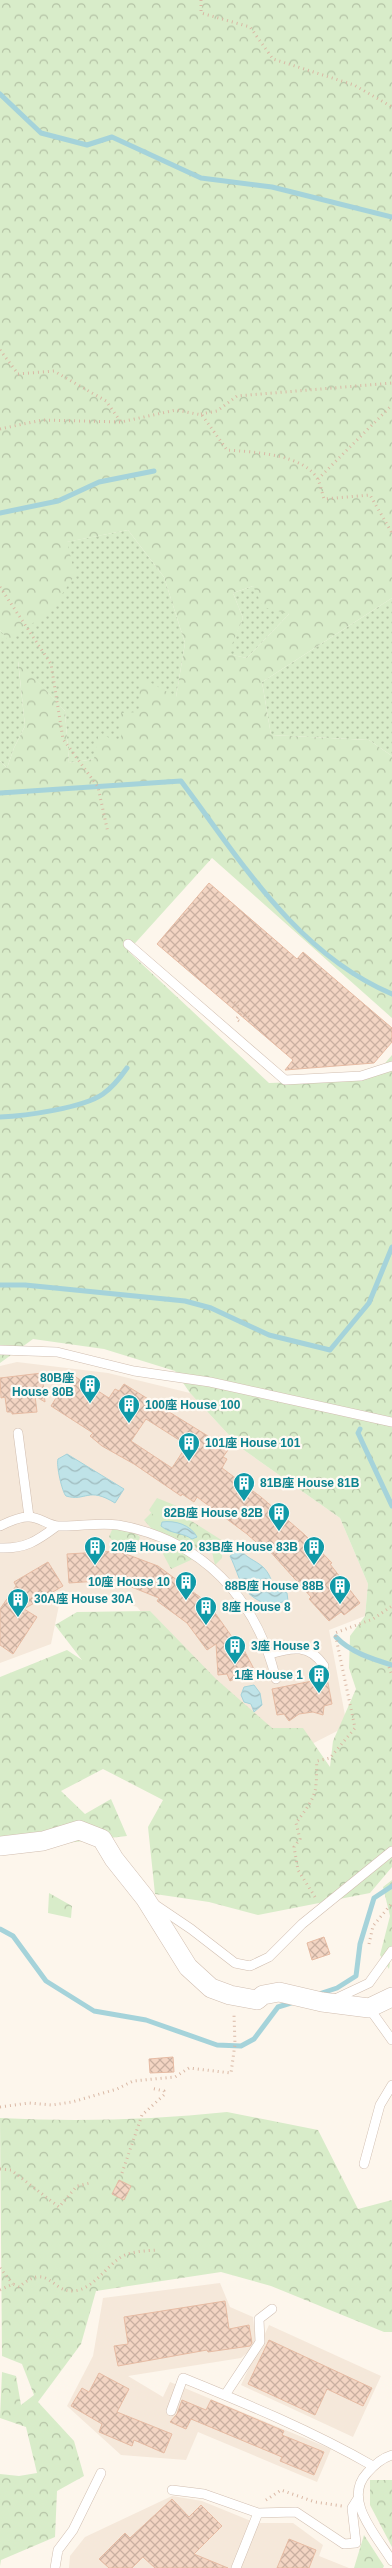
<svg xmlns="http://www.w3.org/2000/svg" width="392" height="2568" font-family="Helvetica,'Noto Sans TC',sans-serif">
  <defs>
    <pattern id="grass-dots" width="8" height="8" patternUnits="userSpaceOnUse" patternTransform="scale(1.25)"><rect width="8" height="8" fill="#d8ecc9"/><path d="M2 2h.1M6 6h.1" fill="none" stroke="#b4c2a5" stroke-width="1.8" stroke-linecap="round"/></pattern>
    <pattern id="forest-crowns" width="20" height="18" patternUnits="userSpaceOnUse" patternTransform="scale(1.25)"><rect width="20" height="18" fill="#d8ecc9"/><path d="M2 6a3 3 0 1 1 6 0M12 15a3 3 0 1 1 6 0" fill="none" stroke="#b4c2a5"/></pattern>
    <pattern id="water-waves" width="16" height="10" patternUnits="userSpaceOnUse" patternTransform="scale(1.25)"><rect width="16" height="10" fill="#bfe3e8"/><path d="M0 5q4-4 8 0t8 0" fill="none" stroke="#a0bbbe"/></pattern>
    <pattern id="building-cross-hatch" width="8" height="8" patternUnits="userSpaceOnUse" patternTransform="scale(1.25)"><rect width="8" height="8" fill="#f3d5c3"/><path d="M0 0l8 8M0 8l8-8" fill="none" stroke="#cab0a1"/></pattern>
  </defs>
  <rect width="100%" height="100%" fill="#fdf6ec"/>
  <!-- residential -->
  <path fill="#f5e8da" d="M17,1362L108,1373L190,1393L241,1448L340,1518L368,1584L365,1616L329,1630L347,1726L296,1752L165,1640L137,1607L103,1595L59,1605L51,1644L0,1663V1366Z
    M220,2283L230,2307L253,2317L256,2345L241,2358L128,2376L163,2397L170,2382L331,2449L317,2482L198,2432L186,2460L121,2455L67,2406L93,2356L103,2298Z
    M269,2325L381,2376L353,2437L241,2385Z
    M172,2496L202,2501L256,2523H293L323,2545L319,2556L349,2568H69L70,2556L85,2537Z"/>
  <!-- grass -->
  <path fill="url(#grass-dots)" d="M128,530L164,577L185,643L176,697L140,712L121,746L94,759L69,763L65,711L18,661L25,726L14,748L7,768L0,761V630L9,640L66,542Z
    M253,586L289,614L247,658L227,654L243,618L233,593Z
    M392,598V756L369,740L271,735L262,682Z"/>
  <!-- forest -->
  <path fill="url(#forest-crowns)" fill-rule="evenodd" d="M0,0H392V598L262,682L271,735L369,740L392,756V1018L212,858L128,951L269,1083L300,1082L380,1069L392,1055V1867L370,1893L258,1915L209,1902L155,1894L148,1827L163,1800L103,1769L61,1791L85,1814L111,1799L127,1836L49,1845L0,1836V1677L67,1650L82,1660L55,1625L77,1612L150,1611L216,1679L272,1728H303L330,1767L333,1741L356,1689L349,1668L350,1636L365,1616L368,1584L340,1518L241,1448L190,1393L175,1371L104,1349L33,1339L0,1363V761L7,768L14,748L25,726L18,660L65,711L69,763L94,759L99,732L121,745V713L140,712L139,676L176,697L185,643L164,577L128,530L67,542L75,575L52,609L9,641L0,630ZM253,586L263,607L289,614L247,658L228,654L243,618L233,593Z
    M159,1505L193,1522L223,1541L222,1558L215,1565L211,1548L198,1549L151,1528L144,1520Z
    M114,1525H124L140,1537L138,1542L122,1550L109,1537Z
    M169,1547L183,1550L193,1559L171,1569L163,1554Z
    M392,1880V1949L389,1969L380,1955L390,1916L383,1887Z
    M49,1893L72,1906L71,1918L48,1913Z
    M227,2112L318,2130L358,2209L392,2200V2332H384L271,2286L221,2272L96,2291L81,2344L38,2402L74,2441L84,2476L57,2491L55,2537L1,2560L0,2566V2474L19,2476L37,2473L26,2427L0,2418L2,2372L16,2376L21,2405L34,2395L22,2364L2,2356L0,2118C76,2122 151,2120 227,2112Z
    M370,2480H392V2547L370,2505Z
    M364,2535L384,2566L383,2568H354Z"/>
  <!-- green -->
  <path fill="#d8ecc9" d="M157,1498L194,1513L189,1522L175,1517L154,1516L149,1510Z"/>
  <!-- water -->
  <path fill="url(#water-waves)" stroke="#a5d3da" d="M67,1454L124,1489L115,1503C88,1486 86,1502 66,1496C62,1492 56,1465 58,1459Z
    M162,1522C175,1520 191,1525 197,1537L192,1539C182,1532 170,1534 161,1526Z
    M240,1549C246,1558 255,1560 263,1567C275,1579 267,1585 287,1593L288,1601L268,1605C239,1593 242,1581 230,1556Z
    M254,1685L260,1693L262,1705L254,1712L251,1704L244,1702L241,1695L244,1687Z"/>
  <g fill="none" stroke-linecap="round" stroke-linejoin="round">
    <!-- stream -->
    <path stroke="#a5d3da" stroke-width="5" d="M0,94L41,133L87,145L112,137L201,178L272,187L392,217
      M0,513L58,501L99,482L154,471
      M0,793L181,781C241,861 296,953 392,994
      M0,1117C25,1116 83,1108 103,1094C113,1087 120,1078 127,1068
      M0,1285H25L185,1301L211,1308L269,1335L330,1350L369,1303L392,1247
      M360,1429L358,1433L392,1506
      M336,1637C350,1652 372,1659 392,1665
      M0,1929L13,1936L46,1981L94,2011L146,2020L217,2045L241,2046L254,2039L278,2007L294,2002
      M316,1995L337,1988L356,1976L360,1944L374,1898L392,1886"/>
  </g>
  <!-- building -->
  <path fill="url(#building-cross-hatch)" stroke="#e6bba3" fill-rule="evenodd" d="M209,883L297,959L303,952L392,1028V1042L374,1063L285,1070L293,1060L157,944Z
    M42,1373L45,1402L35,1396L37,1412L12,1414V1412H7L5,1397L1,1398L0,1378Z
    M71,1374L109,1398L115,1389L119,1391L124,1384L216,1441L215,1442L228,1450L223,1457L227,1459L222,1468L261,1497L305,1535L332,1563L330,1564L360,1603L344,1615L341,1612L329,1621L309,1599L311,1597L267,1548L265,1550L247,1534L197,1497L194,1502L182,1494L181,1496L134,1464L102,1446L90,1436L93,1433L51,1406ZM146,1419L187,1445L172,1468L131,1441Z
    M118,1551L158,1566L208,1603L242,1651L244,1650L254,1669L230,1681L227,1674L218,1675L216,1644L207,1650L187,1623L157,1601L159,1598L114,1580L69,1583L67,1554Z
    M48,1562L63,1586L24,1609L37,1617L13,1654L0,1645V1609L16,1586L14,1582Z
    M327,1678L332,1704L324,1706L323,1715L313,1712L299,1714L289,1721L284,1714L277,1715L272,1689Z
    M324,1937L330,1954L312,1960L307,1943Z
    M173,2057L174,2072L150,2073L149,2059Z
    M119,2180L131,2186L124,2200L112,2194Z
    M225,2301L229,2329L249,2325L252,2343L250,2346L208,2352L207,2350L118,2366L114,2346L128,2344L124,2317Z
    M269,2340L372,2388L363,2406L327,2389L315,2415L248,2384Z
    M99,2373L129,2389L117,2412L172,2434L164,2453L134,2440L132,2446L99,2432L102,2424L71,2406L82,2388L89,2392Z
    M182,2400L206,2410L211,2400L284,2431L282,2435L324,2452L314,2475L280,2461L282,2457L191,2419L186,2429L170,2422L177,2414Z
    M172,2499L189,2517L201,2505L222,2526L194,2554L228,2568H155L143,2557L132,2568H109L99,2559L125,2533L130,2538Z
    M289,2539L316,2550L309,2568H277Z"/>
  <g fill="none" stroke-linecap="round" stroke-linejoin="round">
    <!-- lane casing -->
    <g stroke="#d1beb0" stroke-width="10">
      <path id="lane" d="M128,944L285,1080L361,1076L392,1066
        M0,1350L57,1352L134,1371L210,1382L392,1422
        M18,1433L29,1517
        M0,1526C8,1522 20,1516 29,1517C39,1517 48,1525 58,1526C78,1527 98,1522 118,1525C203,1540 256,1598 276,1679
        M0,1548C25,1549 37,1541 57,1526
        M270,1654C292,1647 310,1644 324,1666
        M154,1904L191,1929L235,1963L250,1966L269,1957L302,1924L392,1851
        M333,2000L369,1983L392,1951
        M369,2008L392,2040
        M364,2164L380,2105L392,2085
        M225,2395L260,2342L259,2319L272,2309
        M171,2411L183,2378C247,2404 312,2431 373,2466
        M392,2455C382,2458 374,2465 367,2473C342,2500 377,2536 392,2561
        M172,2490L204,2494L258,2513L296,2512L344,2544L356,2543L352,2508L357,2500
        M55,2568L58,2550L73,2530L101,2473
        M236,2568L258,2513"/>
    </g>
    <!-- street casing -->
    <g stroke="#d1beb0" stroke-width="20">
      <path id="street" d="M0,1846L43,1841L79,1830L102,1839L114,1859L145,1898L188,1967L211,1988L230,1995L257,2000L263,1995L279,1992L322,2002L369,2008L392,1997"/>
    </g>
    <!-- path -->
    <path stroke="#d9b8a5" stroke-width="3" stroke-dasharray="1 4" stroke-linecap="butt" d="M201,0V13L250,27L273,59L354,85L392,107
      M0,350L18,374L54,371L106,401L121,422L176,410L202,415L227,450C253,452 305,454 318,480C321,486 322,493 324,499L370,495L392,533
      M201,414L217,411L237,396L392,383
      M0,429L42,420L121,422
      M318,479L392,405
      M0,587L51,664L63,739L98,787L108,833
      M234,1002L251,1019
      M239,1021L236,1019L243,1011
      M389,1667L392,1675
      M315,1897L298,1870L294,1847L300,1839L296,1823C304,1812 315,1799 316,1785C317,1777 316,1769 317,1761L330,1758L355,1728L335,1633L373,1619L392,1606
      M369,1944L373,1926L392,1903
      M0,2107L29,2103L52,2105L72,2102L117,2089L133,2081L175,2077L189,2068L231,2073L235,2044L234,2015L236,2013
      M0,2169L11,2170L59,2207L77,2186L90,2183
      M122,2173L142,2115L165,2094L164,2091L150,2088
      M0,2268L13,2284
      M0,2290L13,2284L19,2287C49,2261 51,2293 74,2291C92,2289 104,2270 117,2260C127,2251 144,2251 157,2250
      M266,2500L281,2490L315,2502L342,2506"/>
    <!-- lane -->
    <use href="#lane" stroke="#fff" stroke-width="9"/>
    <!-- street -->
    <use href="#street" stroke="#fff" stroke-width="19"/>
  </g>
  <!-- icons -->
  <defs>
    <g id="building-pin" transform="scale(1.125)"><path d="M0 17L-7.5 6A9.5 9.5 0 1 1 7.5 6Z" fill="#0f9aa8" stroke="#fffaf3"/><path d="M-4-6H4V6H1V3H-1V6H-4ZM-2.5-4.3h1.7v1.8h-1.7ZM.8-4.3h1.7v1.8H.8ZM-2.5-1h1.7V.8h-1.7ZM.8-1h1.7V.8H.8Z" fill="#fff"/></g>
  </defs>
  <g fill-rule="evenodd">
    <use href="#building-pin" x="90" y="1385"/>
    <use href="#building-pin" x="129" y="1405"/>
    <use href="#building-pin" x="189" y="1443"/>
    <use href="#building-pin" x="244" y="1483"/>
    <use href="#building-pin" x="279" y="1513"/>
    <use href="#building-pin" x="95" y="1547"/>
    <use href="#building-pin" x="314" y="1547"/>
    <use href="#building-pin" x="186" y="1582"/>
    <use href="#building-pin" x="340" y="1586"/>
    <use href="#building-pin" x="18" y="1599"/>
    <use href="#building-pin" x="206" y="1607"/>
    <use href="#building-pin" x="235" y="1646"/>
    <use href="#building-pin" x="319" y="1675"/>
  </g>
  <g text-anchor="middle" stroke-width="4.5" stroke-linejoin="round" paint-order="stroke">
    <!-- culture labels -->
    <g font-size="12" font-weight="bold" fill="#0d838f" stroke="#fffaf3" text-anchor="start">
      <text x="74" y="1382" text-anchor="end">80B座<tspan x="74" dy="14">House 80B</tspan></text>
      <text x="145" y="1409">100座 House 100</text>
      <text x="205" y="1447">101座 House 101</text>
      <text x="260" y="1487">81B座 House 81B</text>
      <text x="263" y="1517" text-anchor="end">82B座 House 82B</text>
      <text x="111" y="1551">20座 House 20</text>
      <text x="298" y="1551" text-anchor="end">83B座 House 83B</text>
      <text x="170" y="1586" text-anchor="end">10座 House 10</text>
      <text x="324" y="1590" text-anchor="end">88B座 House 88B</text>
      <text x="34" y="1603">30A座 House 30A</text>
      <text x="222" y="1611">8座 House 8</text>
      <text x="251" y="1650">3座 House 3</text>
      <text x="303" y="1679" text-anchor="end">1座 House 1</text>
    </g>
  </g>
</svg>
